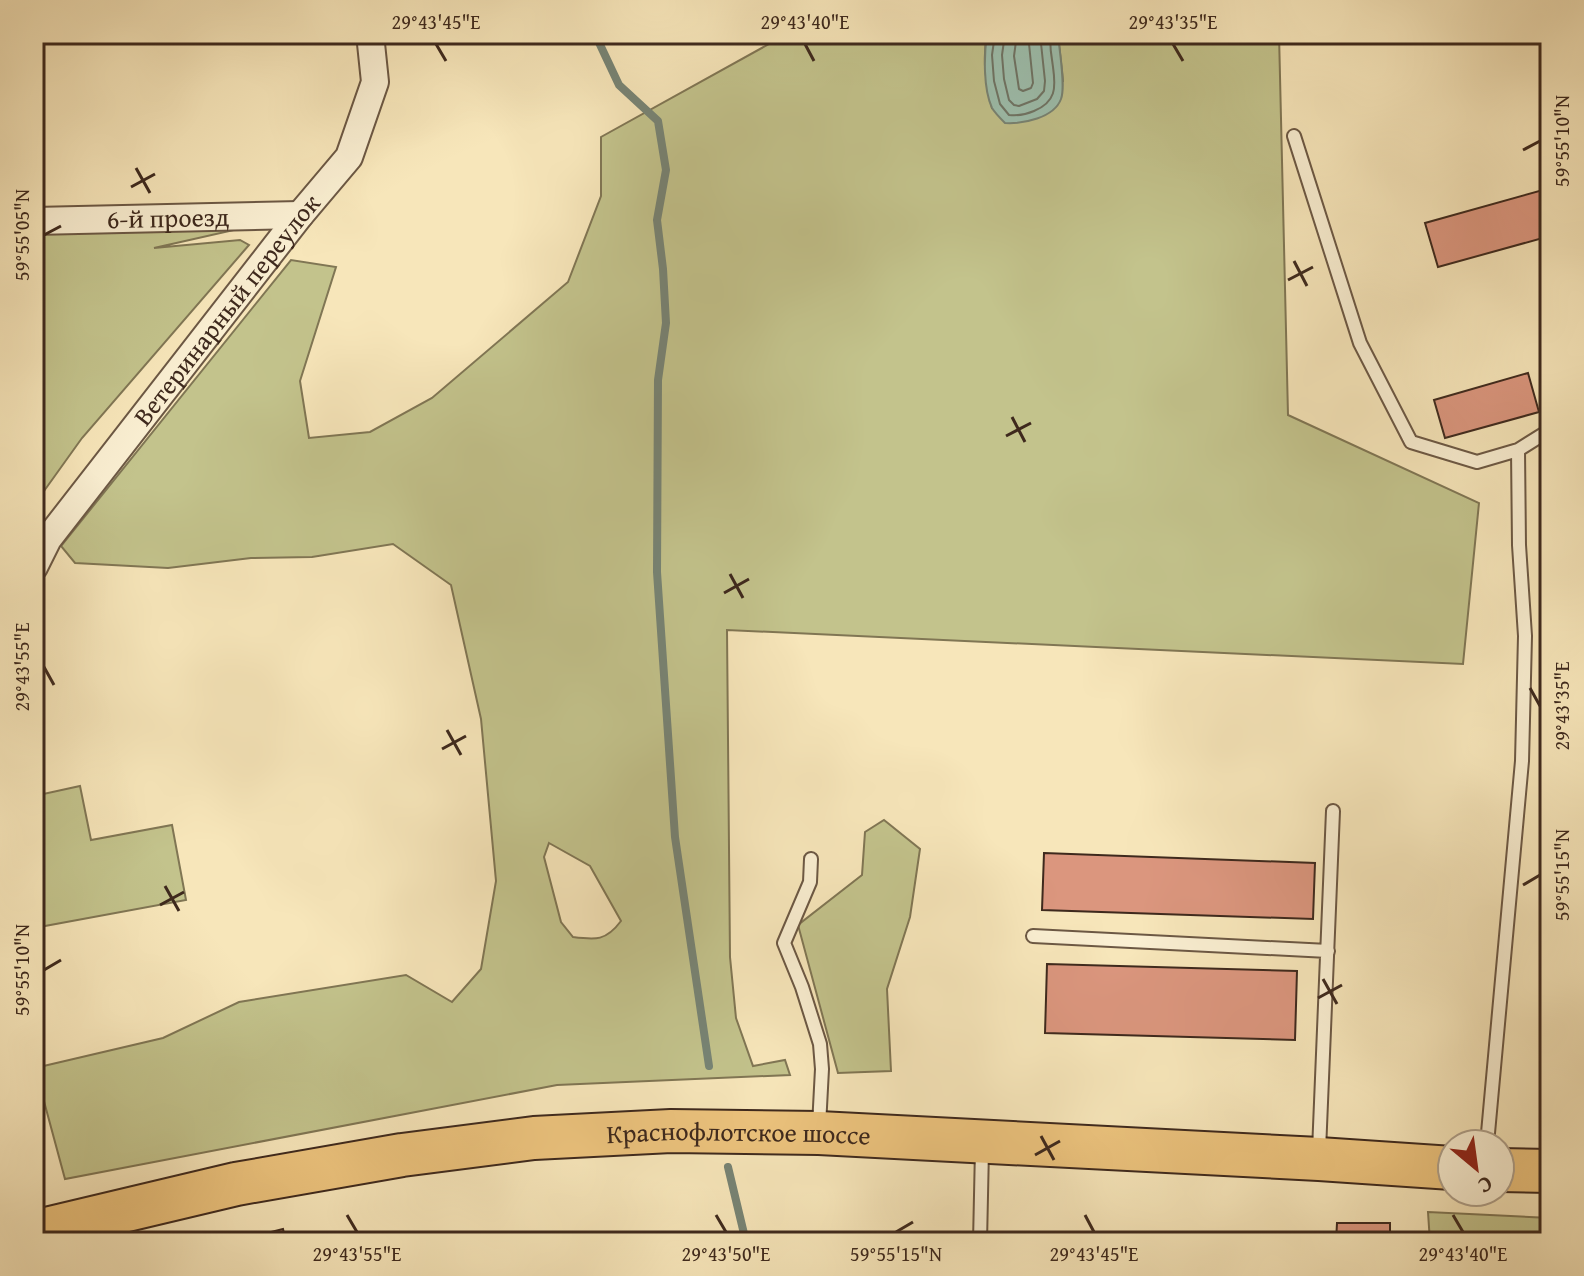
<svg xmlns="http://www.w3.org/2000/svg" width="1584" height="1276" font-family="'Gentium Book Plus',serif">
  <rect width="100%" height="100%" fill="#f7e6ba"/>
  <filter id="stains"><feTurbulence type="fractalNoise" baseFrequency=".0025" numOctaves="4"/><feColorMatrix values="0 0 0 0 .2 0 0 0 0 .09 0 0 0 0 .02 0 0 0 .5 -.17"/></filter>
  <radialGradient id="worn" r=".72"><stop offset=".6" stop-color="#630" stop-opacity="0"/><stop offset="1" stop-color="#630" stop-opacity=".3"/></radialGradient>
  <!-- green -->
  <path fill="#c3c38c" stroke="#807654" stroke-width="2" fill-rule="evenodd" d="M787,34H987C982,62 986,80 992,108L1063,81L1058,34H1279L1288,415L1479,503L1463,664L727,630L730,957L736,1018L753,1066L785,1060L790,1075L557,1085L65,1179L35,1068L163,1038L239,1002L406,975L452,1002L481,969L496,881L481,719L451,585L393,544L312,557L251,558L168,568L75,563L61,546L291,260L336,267L300,381L309,438L370,432L432,398L568,282L601,196V137ZM549,843L590,866L621,921C606,941 596,940 573,937L561,922L544,857Z
    M300,215L154,248L240,240L249,245L82,438L34,505V222Z
    M80,786L91,840L172,825L186,900L34,928V796Z
    M884,820L920,849L910,917L887,989L891,1071L838,1073L798,925L862,875L865,832Z
    M1428,1212L1550,1218V1242H1430Z"/>
  <!-- water -->
  <path fill="#9dc0af" stroke="#778475" stroke-width="2" d="M987,34H1058C1059,49 1066,86 1061,99C1054,118 1023,124 1005,123C1001,119 995,113 992,108C983,88 984,55 987,34Z"/>
  <g fill="none" stroke-linecap="round" stroke-linejoin="round">
    <!-- shore -->
    <path stroke="#6e7466" stroke-width="2" d="M995,34L992,55L994,81L1000,104L1009,115C1019,116 1025,115 1034,111C1056,102 1056,88 1053,67C1051,56 1050,45 1050,34
      M1005,34L1002,55L1004,79L1009,100L1014,105L1019,106L1037,99L1044,91L1045,81L1040,34
      M1017,34L1014,56L1019,89L1023,91L1031,88L1033,83L1028,34"/>
    <!-- stream -->
    <path stroke="#778475" stroke-width="8" d="M595,34L619,85L658,121L666,170L657,220L663,269L666,323L658,380L657,572L675,837L709,1066
      M728,1167L746,1242"/>
  </g>
  <!-- building -->
  <path fill="#db967e" stroke="#3e291d" stroke-width="2" d="M1550,188V236L1438,267L1425,223Z
    M1528,373L1539,412L1445,438L1434,400Z
    M1044,853L1315,863L1313,919L1042,910Z
    M1047,964L1297,971L1295,1040L1045,1033Z
    M1337,1223H1390V1242H1336Z
    M283,1229L286,1242H232Z"/>
  <g fill="none" stroke-linecap="round" stroke-linejoin="round">
    <!-- lane casing -->
    <g stroke="#6c5844" stroke-width="16">
      <path id="lane" d="M1294,136L1360,343L1411,442L1477,462L1518,450L1550,430
        M811,859L810,882L784,943L802,987L820,1044L822,1069L819,1126
        M1033,936L1328,951
        M1487,1144L1522,761L1525,636L1519,545L1518,450
        M1319,1151L1333,811
        M980,1242L982,1149"/>
    </g>
    <!-- street casing -->
    <g stroke="#6c5844" stroke-width="30">
      <g id="street">
        <path id="s1" d="M34,221L300,215"/>
        <path id="s2" d="M34,567L48,539L300,215L349,157L375,82L370,34"/>
      </g>
    </g>
    <!-- primary casing -->
    <g stroke="#3e291d" stroke-width="46">
      <g id="primary">
        <path d="M1500,1170L1550,1171"/>
        <path id="s3" d="M34,1232L236,1184L402,1155L534,1138L671,1131L819,1133L1319,1159L1452,1168"/>
      </g>
    </g>
    <!-- lane -->
    <use href="#lane" stroke="#faefd2" stroke-width="12"/>
    <!-- street -->
    <use href="#street" stroke="#faefd2" stroke-width="26"/>
    <!-- primary -->
    <use href="#primary" stroke="#ecc37d" stroke-width="42"/>
  </g>
  <!-- ticks -->
  <path fill="none" stroke="#3e291d" stroke-width="3" d="M436,44L446,61M805,44L814,61M1173,44L1183,61M1523,150L1540,141M136,168L150,193M131,187L155,174M44,235L61,226M1294,261L1307,286M1288,280L1313,267M1012,417L1025,442M1006,436L1031,423M730,574L743,598M724,593L749,579M44,667L54,685M1530,688L1540,706M447,730L461,755M442,749L466,736M1523,885L1540,875M165,886L179,911M160,905L184,892M44,970L61,960M1323,979L1337,1004M1318,998L1342,985M1041,1136L1054,1160M1035,1155L1060,1141M347,1215L357,1232M716,1215L726,1232M1085,1215L1094,1232M1453,1215L1463,1232M896,1232L913,1222"/>
  <g text-anchor="middle" stroke-width="7" stroke-linejoin="round" paint-order="stroke">
    <!-- street labels -->
    <g font-size="26" fill="#3e291d" stroke="#faefd2">
      <text dy="9" stroke="none"><textPath href="#s1" startOffset="134">6-й проезд</textPath></text>
      <text dy="9" stroke="none"><textPath href="#s2" startOffset="322">Ветеринарный переулок</textPath></text>
      <text dy="9" stroke="none"><textPath href="#s3" startOffset="714">Краснофлотское шоссе</textPath></text>
    </g>
  </g>
  <!-- margin -->
  <rect width="1584" height="1276" fill="none" stroke="#f7e6ba" stroke-width="88"/>
  <!-- north arrow -->
  <g transform="translate(1476 1168) rotate(151)"><circle r="38" fill="#faefd2" stroke="#afa08a" stroke-width="2"/>
  <path d="M0-6L14 30L0 20L-14 30Z" fill="#8f2418"/>
  <text y="-12" font-size="22" font-weight="bold" text-anchor="middle" fill="#3e291d">С</text>
  </g>
  <rect x="44" y="44" width="1496" height="1188" fill="none" stroke="#3e291d" stroke-width="3"/>
  <g font-size="20" text-anchor="middle" fill="#3e291d">
    <text x="436" y="29">29°43'45"E</text>
    <text x="805" y="29">29°43'40"E</text>
    <text x="1173" y="29">29°43'35"E</text>
    <text transform="translate(1562 141) rotate(-90)" y="7">59°55'10"N</text>
    <text transform="translate(22 235) rotate(-90)" y="7">59°55'05"N</text>
    <text transform="translate(22 667) rotate(-90)" y="7">29°43'55"E</text>
    <text transform="translate(1562 706) rotate(-90)" y="7">29°43'35"E</text>
    <text transform="translate(1562 875) rotate(-90)" y="7">59°55'15"N</text>
    <text transform="translate(22 970) rotate(-90)" y="7">59°55'10"N</text>
    <text x="357" y="1261">29°43'55"E</text>
    <text x="726" y="1261">29°43'50"E</text>
    <text x="896" y="1261">59°55'15"N</text>
    <text x="1094" y="1261">29°43'45"E</text>
    <text x="1463" y="1261">29°43'40"E</text>
  </g>
  <rect width="100%" height="100%" filter="url(#stains)"/>
  <rect width="100%" height="100%" fill="url(#worn)"/>
</svg>
